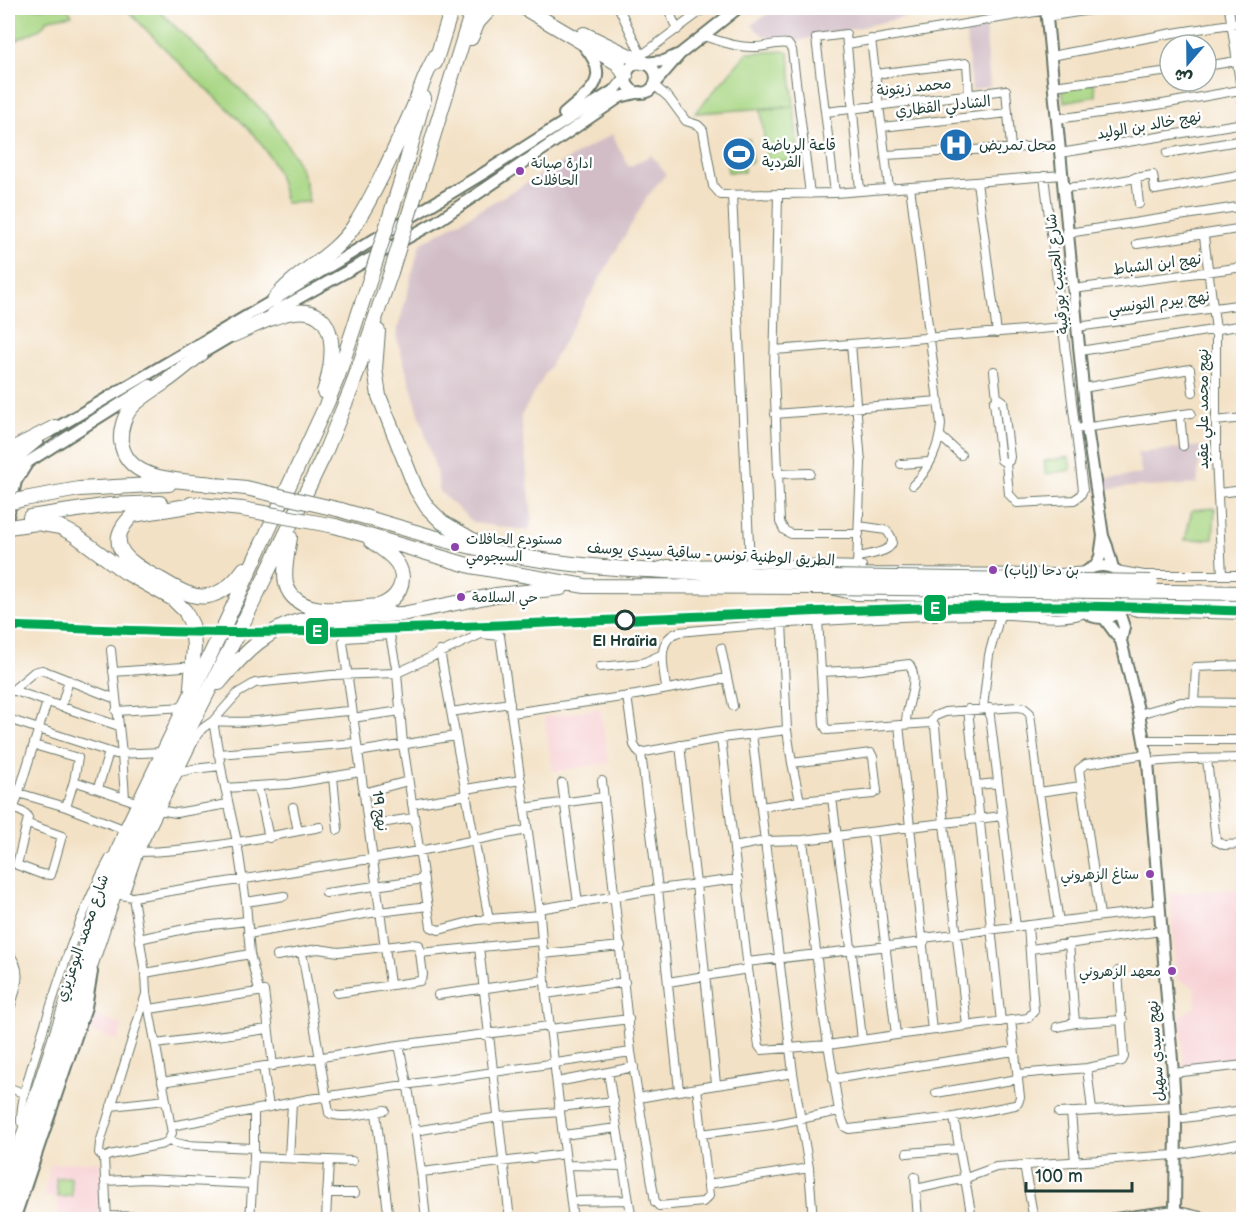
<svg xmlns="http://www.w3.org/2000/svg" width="1251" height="1227" font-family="'Balsamiq Sans','Playpen Sans Arabic',sans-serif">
  <rect width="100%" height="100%" fill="#fff"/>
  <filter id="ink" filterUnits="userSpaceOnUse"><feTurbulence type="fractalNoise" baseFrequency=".0167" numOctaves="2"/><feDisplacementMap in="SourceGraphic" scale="12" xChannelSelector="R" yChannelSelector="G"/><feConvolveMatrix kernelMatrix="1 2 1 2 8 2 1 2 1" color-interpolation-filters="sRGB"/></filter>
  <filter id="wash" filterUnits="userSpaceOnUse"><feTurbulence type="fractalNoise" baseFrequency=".008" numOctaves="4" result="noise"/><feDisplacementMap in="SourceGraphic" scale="24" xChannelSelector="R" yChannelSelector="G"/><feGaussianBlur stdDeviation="1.35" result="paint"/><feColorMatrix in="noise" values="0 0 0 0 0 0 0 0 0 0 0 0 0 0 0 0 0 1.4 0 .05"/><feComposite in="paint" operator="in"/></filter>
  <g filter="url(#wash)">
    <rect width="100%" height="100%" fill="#f3e1c5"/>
    <!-- built -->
    <path fill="#f7cfd2" d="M600,708L609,763L553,772L544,717Z
      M1243,888V1061L1184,1070L1180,1016L1196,1006L1195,987L1176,979L1170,894Z
      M92,1015L123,1025L118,1041L87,1030Z
      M100,1161L104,1219H58V1197H44L50,1164Z"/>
    <!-- industrial -->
    <path fill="#d2bdc6" d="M775,8H946L789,43L764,36L751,25Z
      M985,24L990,86L972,90L965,27Z
      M612,134L629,167L651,155L666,174L647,197L521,416L532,518L529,531L474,523L440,492L436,471L396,336L420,244Z
      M1201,446L1197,484L1150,487L1139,486L1105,490L1104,479L1142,474L1137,453Z"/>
    <!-- green -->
    <path fill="#a8d683" stroke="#648a5c" stroke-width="1.5" d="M8,8H67L72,15L49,19L40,29L8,44Z
      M125,8H156L270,118L295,157L305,182L309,202L285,203C278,144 232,114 193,76C169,54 147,30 125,8Z
      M786,51L789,54L794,106L695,113L747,53Z
      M1094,83L1096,96L1064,102L1062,87Z
      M794,107L799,160L767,163L761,110Z
      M749,139L752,162L744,164V172H728L725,147L729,145V141Z
      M1069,457L1071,470L1046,474L1044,461Z
      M1215,508L1213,539L1185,540L1192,510Z
      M71,1177L72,1196L58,1197L56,1178Z"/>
  </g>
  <g filter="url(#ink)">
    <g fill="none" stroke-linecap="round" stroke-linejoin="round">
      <!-- minor casing -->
      <g stroke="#697667" stroke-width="10">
        <path id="minor" d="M619,8L643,59
          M668,8L677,30
          M1229,8L1244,110
          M1046,17L1103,8
          M703,36C720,41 737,48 755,47C766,47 776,42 788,44L792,50L810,194
          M871,39L889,188
          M847,44L1047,10
          M642,55L705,8
          M1051,56L1173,33L1244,22
          M1206,66L1236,61
          M875,74L967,63L969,95
          M654,85L669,98L686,121L698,125L703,130L713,186L721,195L835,193L1062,175
          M1053,86L1170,71
          M826,112L1006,90L1011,148
          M1057,119L1157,105L1240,90
          M882,127L1008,113
          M1060,153L1244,123
          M1167,153L1244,140
          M886,155L1059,145
          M1136,177L1139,204
          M977,182L997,333
          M910,187L941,424C940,444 929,471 913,485
          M1063,188L1097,185L1153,175L1155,190L1244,174
          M835,193L816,38L846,34L860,190
          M732,195L750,563
          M778,195L774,372L780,522L784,530L791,534H859
          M1068,233L1244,206
          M1137,244L1205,234
          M1073,289L1244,267
          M1077,327L1244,304
          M851,344L861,462L857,566
          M775,350L1064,327
          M1080,351L1244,325
          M994,371L997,398
          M1083,388L1190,369L1193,392
          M999,398L1003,401L1010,457L1009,461L1006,463L1001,460L994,402Z
          M775,414L939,401
          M1180,414L1183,446
          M1215,421L1244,418
          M1075,429L1191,413
          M940,436L961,455
          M1006,463L1009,494L1017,503L1074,500L1080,496L1083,490L1044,176
          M901,464L929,462
          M777,474L810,473
          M1218,493L1244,490
          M858,557C871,554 906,551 886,530L859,526
          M653,568L667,564L750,563L862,566
          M1116,570L1144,575H1244
          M847,572L1061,573L1088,571
          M1222,575L1216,458V330L1204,237L1205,234L1244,228
          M835,591L857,596L1064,598L1078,602
          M1126,602L1137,600L1244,601
          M1123,608L1137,612L1244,615
          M818,619L824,725L827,730L930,723L935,726L944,824L967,1025
          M782,622L787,730L792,763L800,801
          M721,648L733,706
          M111,650L122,754L125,798
          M440,651L489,920
          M600,667L643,663L663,654
          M113,672L183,667
          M821,672L861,670L909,664C921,681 905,705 906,724
          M666,688C664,669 655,639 679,632C788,622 898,614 1009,615C1027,616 1071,622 1086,612
          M12,690L119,726
          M8,694L34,672L42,670L116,699
          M627,696L634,745L639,753L721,738L787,730
          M1194,703L1196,667L1244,665
          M61,707L69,680
          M983,708L989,655L1000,615
          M989,708L1016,927
          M968,709L1001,1022
          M116,711L185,707
          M451,712L510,703
          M512,713L636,695L727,678
          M1139,714L1181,702L1244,703
          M352,718L401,711
          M8,719L116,754L163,752
          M930,723L935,716L945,712L1018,707L1024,708L1030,713L1039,792L1059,922
          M899,725L932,1030
          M752,734L793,1073L809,1168L813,1220
          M721,738L748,969L759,1046L762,1050L828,1045L896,1035L1028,1018L1034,1011L1028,925
          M1144,740H1244
          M34,745L78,758L74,781L139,803
          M680,745L696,884L716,1084
          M358,752L455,736
          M641,753L658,889L679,1090
          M218,754L356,743
          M1207,759L1216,841L1224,845L1244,844
          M1148,762L1190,759L1244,758
          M180,772L193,769L221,766
          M333,777L338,830
          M602,781L631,1052L655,1202L659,1206L703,1202L709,1196L697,1088
          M562,783L578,903
          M977,785L997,783
          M258,787L269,838
          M98,788L109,752
          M225,788L289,784L360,772
          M466,789L521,780
          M8,790L66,807L126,830L125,832
          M1039,792L1081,786
          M363,793L408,781
          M832,798L858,1002L862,1040
          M412,804L467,795
          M8,806L14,808L47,702
          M66,807L74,781
          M293,807L298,831
          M761,807L800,801L873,794L877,791L873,757L871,753L792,763
          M14,808L26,814L28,818L17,865L41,874L51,875L62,836L28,824
          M525,808L604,797
          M159,810L176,813L228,804
          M368,825L413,818
          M872,833L896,1035
          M803,840L824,1019L839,1111L845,1127L849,1129L954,1117L1015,1105L1018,1103L1020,1097L1011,1020
          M734,847L765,841L803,840L1002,816
          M139,852C200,851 260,838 320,827
          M326,893L424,879
          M121,895L133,897L419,851L527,830
          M124,895L139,852L197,735L203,728L213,721L238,693L255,683L332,675L397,673L390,635L346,638L343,642L390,984
          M246,902L284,896
          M539,909L658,889L738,879
          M540,915L477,920L439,930L431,927L403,744L397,673L481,634L500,636L539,909L540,915L546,994L573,1220
          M1100,915L1079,769L1086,764L1146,754
          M248,934L371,913L428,906
          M923,938L1160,909
          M139,939L194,927L247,921
          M1069,943L1075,1023
          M479,947L510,1220
          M1031,949L1161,931
          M302,952L329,1113C339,1120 373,1113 385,1110
          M8,953C26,971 14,993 8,1015
          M420,953L542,941
          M543,954L621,946
          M277,956L318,949L339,952L411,944L419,945L423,975L420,981L337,993
          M747,962L924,942
          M145,973L250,954
          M668,982L748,969
          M259,991L250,954L246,902L237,842L223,778L213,721C260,725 306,713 352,711
          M546,994L625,982
          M438,995L544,980
          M150,1009L264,991L273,1066
          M1057,1027L1075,1023L1123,1020
          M550,1029L629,1019
          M156,1044L268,1029
          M399,1045C412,1102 421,1161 426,1220
          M263,1067L269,1107
          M1087,1068L1092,1110
          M608,1072L631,1214L629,1220
          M1173,1073L1244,1065
          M1018,1074L1087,1068L1122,1061L1124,1057L1118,971
          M833,1079L1014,1051
          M162,1082L399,1045L549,1026
          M557,1082L634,1067
          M8,1087L25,1094
          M936,1093L1018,1079
          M639,1098C690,1088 742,1082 793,1073
          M111,1106L166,1100
          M559,1107L614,1101
          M1071,1112L1075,1162
          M376,1113L389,1220
          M1059,1113L1175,1106
          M954,1117C959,1152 967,1185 972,1220
          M1176,1119L1244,1110
          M21,1122C21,1094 33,1064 41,1037C60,976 79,914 110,858
          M171,1126C217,1118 263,1108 309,1099L631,1052
          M415,1131L499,1117L560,1112
          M701,1134L771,1125L839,1111
          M563,1135L617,1128
          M168,1141L185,1145L254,1148
          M907,1153L959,1149
          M254,1157L352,1161
          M104,1158L99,1153L100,1143L146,994
          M289,1158L292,1103
          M567,1165L623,1166
          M1024,1165L1034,1220
          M422,1172L565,1154
          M915,1177L918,1220
          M105,1181L144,1179L252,1184
          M708,1184L809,1168
          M916,1189L966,1178L996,1167L1175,1155L1244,1143
          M327,1193H355
          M571,1201L628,1200
          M107,1216L250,1219
          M107,1220L104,1158L110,1155L163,1144L168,1141L172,1133L146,993L145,973L133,897
          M250,1220L254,1157V1112
          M326,1220L329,1160"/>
      </g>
      <!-- tertiary casing -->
      <g stroke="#697667" stroke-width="12">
        <path id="tertiary" d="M1175,1211L1214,1220"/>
      </g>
      <!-- secondary casing -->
      <g stroke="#697667" stroke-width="14">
        <path id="secondary" d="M1046,8L1087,428L1103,536L1107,546L1113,568
          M644,63L664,61L677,55
          M626 78a15 15 0 1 1 30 0a15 15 0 1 1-30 0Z
          M655,83L680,54L738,8
          M564,114C589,92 613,80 584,46
          M272,313L436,222L620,97L640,92
          M194,358L238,332
          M51,431L274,300L484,173L616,89L626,76
          M8,476L21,455L38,441
          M8,516L16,481L28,462L150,385
          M1076 592a26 26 0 1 1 52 0a26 26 0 1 1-52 0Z
          M1095,567L1100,557L1103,536
          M1119,612L1124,627L1121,641
          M1104,618L1121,641L1139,714L1148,762L1173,1073L1176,1119L1175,1211L1108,1220
          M14,1220L86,1007L92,972"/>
      </g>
      <!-- trunk casing -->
      <g stroke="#697667" stroke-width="16">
        <path id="trunk" d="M524,8L617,63L626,76
          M584,34L644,63
          M471,38L478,22L491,8
          M435,63L452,8
          M402,178L424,98
          M420,179L473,8
          M274,300C296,271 333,258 354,226C376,192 396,146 413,108C421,90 426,70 437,54
          M378,331L375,369L379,396L416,489L427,507L442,522L476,542
          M233,335C252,327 273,315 293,312C342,305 334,363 324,392
          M201,354C189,363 177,374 165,382C154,390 141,397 132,407C124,416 120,430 121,441C126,483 182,480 213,484
          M8,451L55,427
          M206,484L246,488
          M24,499L79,489L169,484
          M191,504L242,509
          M200,504L133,515C99,547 133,565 160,579C174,587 191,599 208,596C224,593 235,582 244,569
          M341,510C399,527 457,546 517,556C619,574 724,572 827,577
          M30,517L110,505L160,503
          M335,526L471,566L585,586L825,587
          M8,527L37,523L60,527L75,535L125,572L173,599L185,611L192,625L194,647L191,687
          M290,537C288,551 283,569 286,584C296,620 351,608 379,606C397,600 409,582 397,563C391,554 379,547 371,541
          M219,683C242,655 271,624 309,619L402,614L496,595L561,588
          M8,1183L105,886L126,830L226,622L328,401L338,376L373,270
          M8,1215L116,888L146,814L244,621L324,455L352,387L391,272"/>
      </g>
      <!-- minor -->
      <use href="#minor" stroke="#fff" stroke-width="8"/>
      <!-- tertiary -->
      <use href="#tertiary" stroke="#fff" stroke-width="9"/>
      <!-- secondary -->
      <use href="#secondary" stroke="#fff" stroke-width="10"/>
      <!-- trunk -->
      <use href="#trunk" stroke="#fff" stroke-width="14"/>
      <!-- trunk-bridge casing -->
      <g stroke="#697667" stroke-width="16" stroke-linecap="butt">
        <path id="trunk-bridge" d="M373,270L402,178
          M391,272L420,179
          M246,488L341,510
          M8,503L24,499
          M242,509L335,526
          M827,577L1151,582
          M825,587L1244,593"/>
      </g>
      <!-- trunk-bridge -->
      <use href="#trunk-bridge" stroke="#fff" stroke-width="14"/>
      <!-- rail-1 casing -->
      <g stroke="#fff" stroke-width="14">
        <path id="rail-1" d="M8,626C99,629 190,634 281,632C542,627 802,607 1063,606C1123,606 1184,609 1244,611"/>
      </g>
      <!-- rail-1 -->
      <use href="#rail-1" stroke="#00a651" stroke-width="9"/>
    </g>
  </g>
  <!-- icons -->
  <defs>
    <g id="hospital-disc" transform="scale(1.725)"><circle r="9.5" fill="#1f6fb2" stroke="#fff"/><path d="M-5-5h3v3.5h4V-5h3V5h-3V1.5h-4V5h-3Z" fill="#fff"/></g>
    <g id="stadium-disc" transform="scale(1.725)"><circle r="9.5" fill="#1f6fb2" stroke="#fff"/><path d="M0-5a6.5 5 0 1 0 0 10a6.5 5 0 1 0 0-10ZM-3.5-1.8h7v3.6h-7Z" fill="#fff"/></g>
  </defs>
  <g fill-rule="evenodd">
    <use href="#hospital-disc" x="956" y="145"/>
    <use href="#stadium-disc" x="739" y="154"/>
  </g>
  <!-- markers -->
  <g fill="#8e44ad" stroke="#fff" stroke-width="2">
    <circle cx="520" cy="171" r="5"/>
    <circle cx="455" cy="547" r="5"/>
    <circle cx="993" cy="570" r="5"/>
    <circle cx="461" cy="597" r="5"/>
    <circle cx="1150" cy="874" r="5"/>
    <circle cx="1172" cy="971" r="5"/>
  </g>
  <circle fill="#fff" stroke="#1f3d34" stroke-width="3" cx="625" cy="620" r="9"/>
  <g text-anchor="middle" stroke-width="5" stroke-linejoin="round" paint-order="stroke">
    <!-- bus labels -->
    <g font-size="14" fill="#1f3d34" stroke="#fff" text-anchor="start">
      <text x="531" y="168">ادارة صيانة<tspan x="531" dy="17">الحافلات</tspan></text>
      <text x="466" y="544">مستودع الحافلات<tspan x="466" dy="17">السيجومي</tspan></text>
      <text x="1004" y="575">بن دحا (إياب)</text>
      <text x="472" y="602">حي السلامة</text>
      <text x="1139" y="879" text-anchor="end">ستاغ الزهروني</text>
      <text x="1161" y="976" text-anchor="end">معهد الزهروني</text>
    </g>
    <!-- street labels -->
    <g font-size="15" fill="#1f3d34" stroke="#fff">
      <text transform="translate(914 87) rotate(-6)" y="5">محمد زيتونة</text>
      <text transform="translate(943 106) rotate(-6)" y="5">الشادلي القطاري</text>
      <text transform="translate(1149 125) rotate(-10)" y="5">نهج خالد بن الوليد</text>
      <text transform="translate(1157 264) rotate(-7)" y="5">نهج ابن الشباط</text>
      <text transform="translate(1057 274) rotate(-96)" y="5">شارع الحبيب بورقيبة</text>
      <text transform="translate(1159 302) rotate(-7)" y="5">نهج بيرم التونسي</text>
      <text transform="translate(1203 409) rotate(-90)" y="5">نهج محمد علي عقيد</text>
      <text transform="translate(711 554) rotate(3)" y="5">الطريق الوطنية تونس - ساقية سيدي يوسف</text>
      <text transform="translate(380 811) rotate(82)" y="5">نهج 19</text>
      <text transform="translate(82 938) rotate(-71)" y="5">شارع محمد البوعزيزي</text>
      <text transform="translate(1156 1051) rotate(-94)" y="5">نهج سيدي سهيل</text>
    </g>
    <!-- poi labels -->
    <g font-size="15" fill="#1f3d34" stroke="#fff" text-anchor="start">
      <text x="762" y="150">قاعة الرياضة<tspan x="762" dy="17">الفردية</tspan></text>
      <text x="979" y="150">محل تمريض</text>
    </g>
    <!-- stop labels -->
    <g font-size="15" font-weight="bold" fill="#1f3d34" stroke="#fff">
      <text x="625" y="646">El Hraïria</text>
    </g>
  </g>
  <g stroke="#fff" stroke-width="2">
    <rect x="923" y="594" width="24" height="28" rx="6" fill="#00a651"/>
    <rect x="305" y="617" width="24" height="28" rx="6" fill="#00a651"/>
  </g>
  <g font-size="16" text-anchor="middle" font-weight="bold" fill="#fff">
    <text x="935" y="614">E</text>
    <text x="317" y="637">E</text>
  </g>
  <!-- margin -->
  <rect width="1251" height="1227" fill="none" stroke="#fff" stroke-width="30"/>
  <!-- north arrow -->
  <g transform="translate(1188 63) rotate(200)"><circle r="28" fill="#ffffff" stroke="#a5b1ae" stroke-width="1.5"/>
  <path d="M0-4.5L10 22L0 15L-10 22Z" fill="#1f6fb2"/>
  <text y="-9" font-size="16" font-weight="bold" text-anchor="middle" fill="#1f3d34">ش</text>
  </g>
  <!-- scale -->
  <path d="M1026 1182v9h106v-9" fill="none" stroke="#1f3d34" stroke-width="3"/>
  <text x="1035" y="1182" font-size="18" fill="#1f3d34" stroke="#ffffff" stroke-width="4.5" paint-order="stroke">100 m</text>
</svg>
